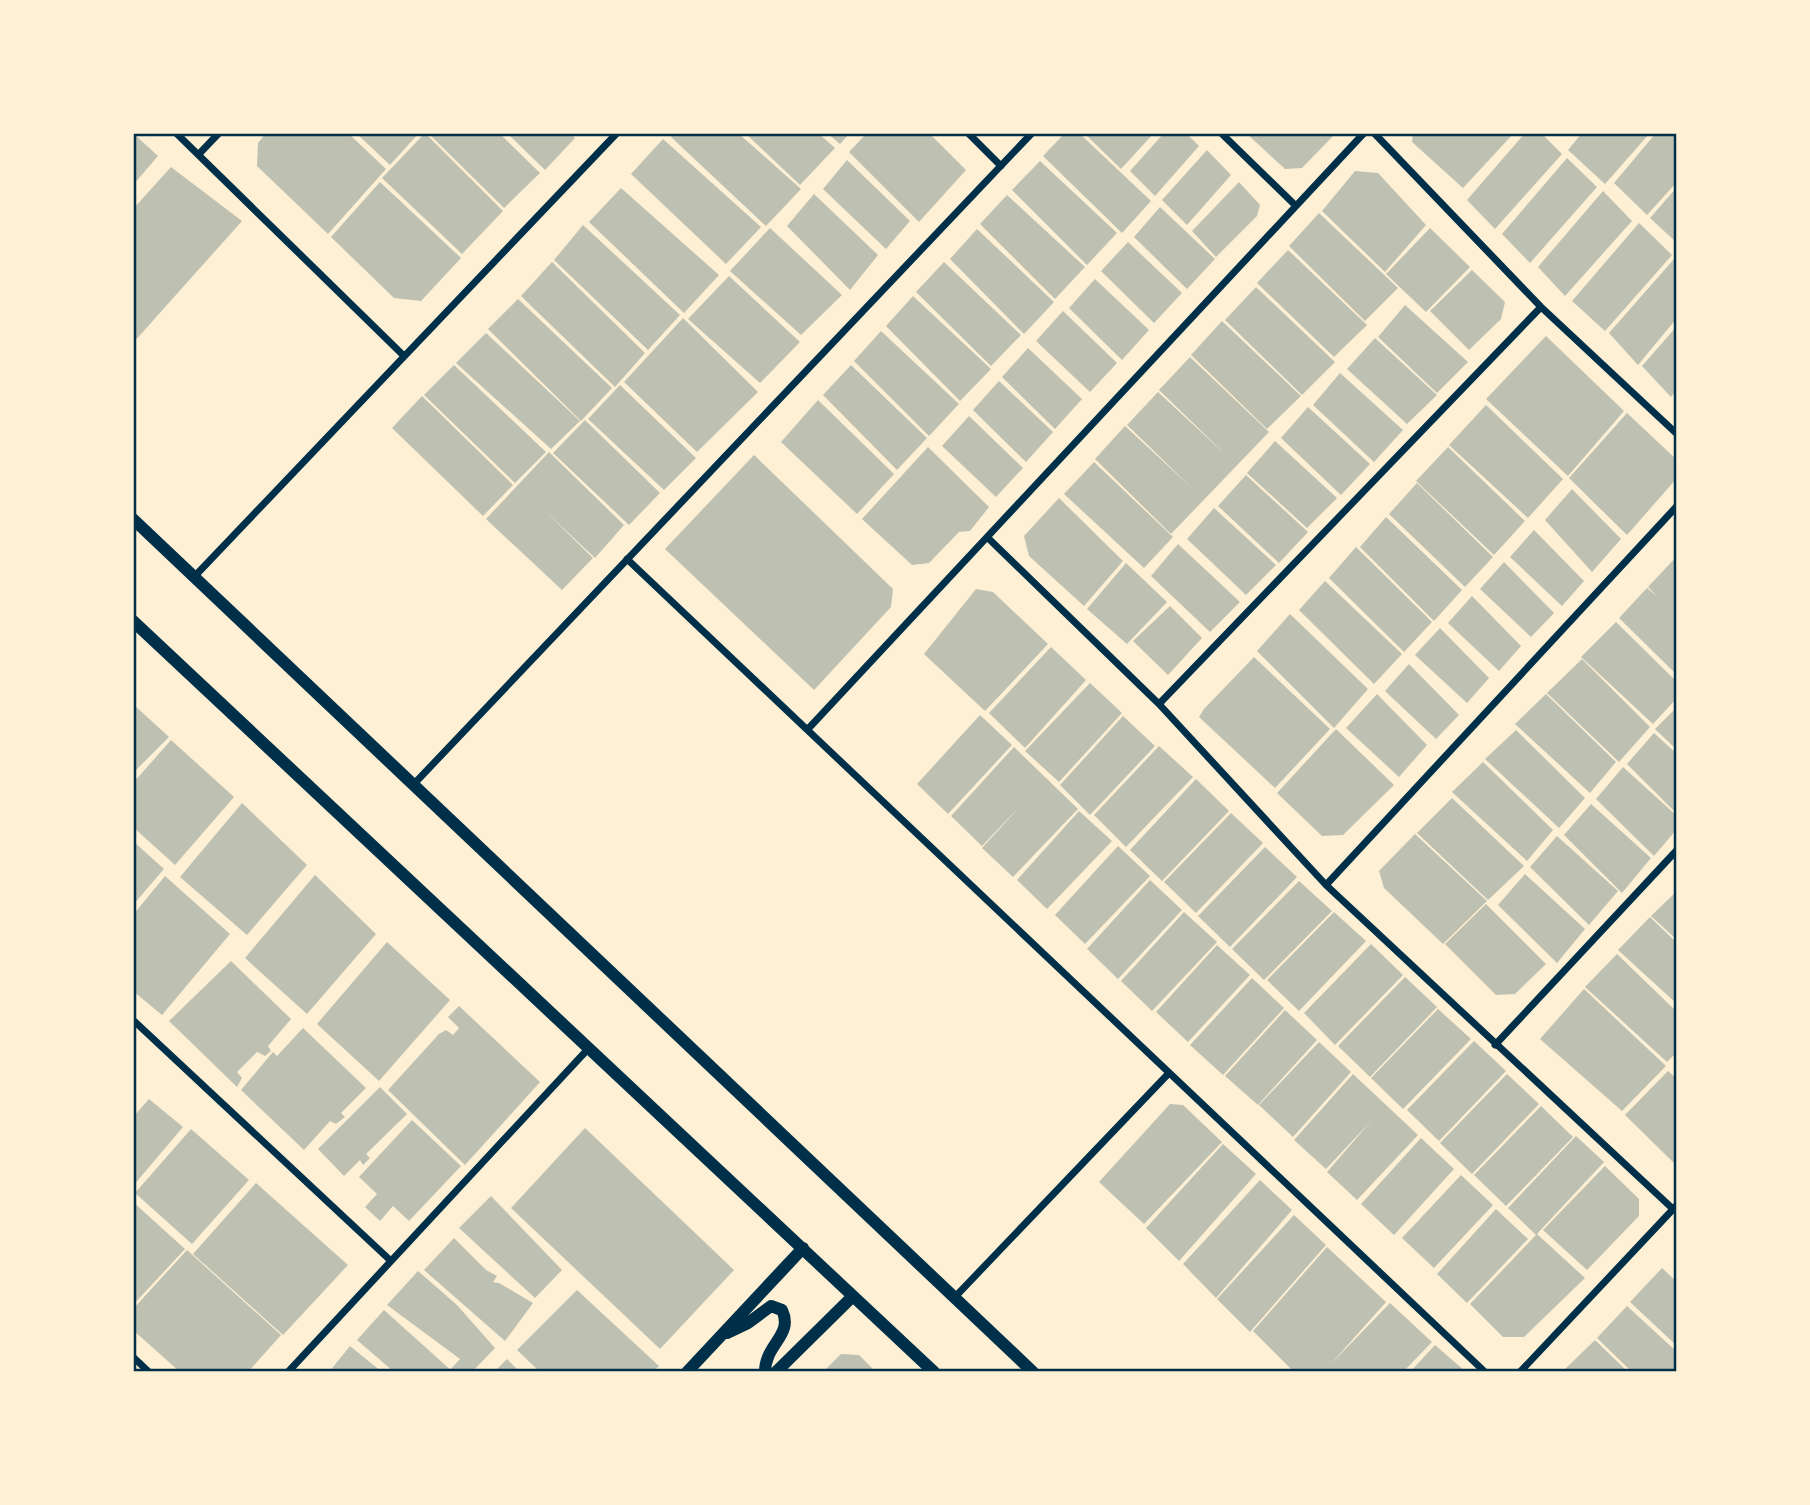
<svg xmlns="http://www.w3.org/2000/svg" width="1810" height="1505" font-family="Lato,sans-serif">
  <rect width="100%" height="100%" fill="#fdf0d5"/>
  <!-- building -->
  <path fill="#bec0b2" d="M133,133L158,156L133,185Z
    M266,133H348L386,169L328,234L257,166L258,143Z
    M356,133H419L390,165Z
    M425,133L503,211L462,254L382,178Z
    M428,133H499L540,173L504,208Z
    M507,133H569L575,138L545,170Z
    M674,133H738L801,189L766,226L671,137Z
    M745,133H818L835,148L800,185Z
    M827,133H850L840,144Z
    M867,133H929L966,170L919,222L849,152Z
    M1065,133H1079L1151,201L1122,233L1043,156Z
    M1084,133H1154L1121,169Z
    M1164,133H1186L1199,146L1155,196L1130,171Z
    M1246,133H1336L1302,168L1285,169Z
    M1413,133H1514L1463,188L1412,142Z
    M1525,133H1541L1562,154L1495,229L1467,200Z
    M1582,133H1650L1605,184L1568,150Z
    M1656,133H1677V182L1647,215L1614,183Z
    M663,139L761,227L726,264L631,174Z
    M1207,150L1231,175L1187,225L1162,200Z
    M1567,158L1597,187L1530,263L1502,234Z
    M847,160L910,221L886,249L823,189Z
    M1040,161L1117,233L1087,265L1012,190Z
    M171,167L242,221L133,343V209Z
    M1355,171L1378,173L1426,225L1385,272L1322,211Z
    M380,182L461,258L421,301L394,298L331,237Z
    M1239,182L1260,205L1257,216L1216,257L1192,231Z
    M1677,187V243L1650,218Z
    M621,188L719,275L684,313L589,222Z
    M1603,191L1632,221L1565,296L1538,267Z
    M814,194L878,255L850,290L787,226Z
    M1007,195L1085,267L1055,299L980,224Z
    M1160,207L1215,259L1187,289L1134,237Z
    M1319,213L1398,288L1365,321L1289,246Z
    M1639,223L1672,255L1605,331L1572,301Z
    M583,225L680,315L648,350L554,260Z
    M770,228L842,295L801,335L730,271Z
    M1430,228L1470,267L1426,312L1386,274Z
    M977,229L1054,302L1024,334L950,259Z
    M1128,242L1182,293L1154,323L1101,271Z
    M1288,250L1367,325L1334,357L1257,283Z
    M1674,259L1677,261V318L1638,365L1609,333Z
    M552,262L645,353L615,387L521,296Z
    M944,262L1021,335L991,366L916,292Z
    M1472,270L1505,302L1501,319L1469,350L1430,311Z
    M729,276L800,342L760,383L688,319Z
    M1095,279L1149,330L1122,360L1069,308Z
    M1256,287L1335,362L1302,395L1225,320Z
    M913,296L991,369L960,401L886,326Z
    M518,299L612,388L581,421L488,329Z
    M1405,305L1468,362L1437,393L1378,337Z
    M1063,311L1117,363L1090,392L1036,341Z
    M683,318L758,392L697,452L624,382Z
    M1222,321L1301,396L1267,429L1191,355Z
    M1677,326V390L1671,397L1642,366Z
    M881,331L959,404L929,436L854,361Z
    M486,333L580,421L551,449L456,363Z
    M1546,336L1624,411L1568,476L1486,399Z
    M1375,338L1437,395L1407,424L1347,369Z
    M1028,348L1082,399L1055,429L1002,377Z
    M1190,357L1269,432L1171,534L1095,459L1125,426L1192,488L1127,425L1158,392L1226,455L1159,390Z
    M454,365L546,452L515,483L424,395Z
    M851,365L927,438L897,470L823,395Z
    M1340,373L1403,430L1374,462L1313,405Z
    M999,381L1053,432L1026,462L973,410Z
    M620,385L696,458L664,490L588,419Z
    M422,396L513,485L483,516L392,428Z
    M818,400L894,474L857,514L781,442Z
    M1486,405L1563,479L1528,518L1449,445Z
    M1308,407L1370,464L1341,495L1281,438Z
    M1627,413L1677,460V478L1627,535L1569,478Z
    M969,416L1023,468L996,497L942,446Z
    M585,420L660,493L629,525L553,453Z
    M1275,441L1337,498L1307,528L1247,473Z
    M928,447L989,507L970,531L959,532L929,563L912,565L862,519Z
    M1448,447L1525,521L1494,555L1416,481Z
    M549,452L624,525L595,558L544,510L593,558L562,590L486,519Z
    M754,455L893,589L891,607L814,690L665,549Z
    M1094,462L1173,537L1144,568L1064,494Z
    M1246,475L1308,532L1279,563L1218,506Z
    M1417,483L1493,557L1465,587L1389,514Z
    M1572,489L1621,539L1592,572L1545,520Z
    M1059,498L1123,561L1084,606L1029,556L1024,536Z
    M1214,508L1276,565L1246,595L1187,539Z
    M1386,517L1462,590L1434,621L1360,547Z
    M1534,530L1584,581L1562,606L1510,557Z
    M1178,544L1240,602L1210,632L1151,576Z
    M1356,547L1432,622L1404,652L1329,578Z
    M1677,556V675L1619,618L1647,588L1658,597L1648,587Z
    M1504,562L1554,613L1531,637L1480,589Z
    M1126,563L1167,602L1127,644L1087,609Z
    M1325,581L1402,654L1374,684L1299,610Z
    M976,589L993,592L1048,644L985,711L924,654Z
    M1472,596L1521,646L1499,671L1448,623Z
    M1170,606L1202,638L1168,675L1133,641Z
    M1290,614L1368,689L1334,728L1257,651Z
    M1616,622L1677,682V698L1653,724L1581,657Z
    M1440,628L1489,678L1467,703L1415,655Z
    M1051,647L1086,680L1025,748L989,713Z
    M1254,657L1330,729L1275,788L1199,717L1204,709Z
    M1582,659L1650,727L1619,762L1547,693Z
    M1409,664L1459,715L1436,739L1385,691Z
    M1090,683L1122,713L1059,782L1025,751Z
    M1377,694L1427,745L1399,777L1346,728Z
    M1546,694L1616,762L1590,793L1515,724Z
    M133,704L169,737L133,773Z
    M1677,707V750L1655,729Z
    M980,715L1012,745L948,814L917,784Z
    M1123,716L1155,746L1090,815L1060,785Z
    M1336,729L1394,785L1343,835L1322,836L1277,793Z
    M1516,730L1585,798L1559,828L1485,759Z
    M1654,733L1677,754V814L1627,764Z
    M171,740L234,797L175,865L133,827V783Z
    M1159,746L1193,777L1126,847L1094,815Z
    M1014,747L1078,809L1013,877L982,848L1022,804L982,846L951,816Z
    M1483,762L1553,830L1527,861L1452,792Z
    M1623,767L1677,816V829L1654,856L1596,799Z
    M1196,779L1229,811L1162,881L1130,850Z
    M1452,798L1524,866L1488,900L1417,833Z
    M242,803L307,865L247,935L180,877Z
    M1591,804L1651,858L1622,893L1564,835Z
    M1079,811L1112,841L1047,909L1017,880Z
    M1231,813L1263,843L1196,913L1164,882Z
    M1415,834L1487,901L1443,944L1384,888L1379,871Z
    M1557,836L1618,891L1589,925L1530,867Z
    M133,841L164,869L133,905Z
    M1118,846L1150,876L1085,944L1055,915Z
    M1265,847L1297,877L1230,947L1198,916Z
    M1525,874L1585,929L1557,963L1498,905Z
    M315,875L376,934L307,1014L245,958Z
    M165,876L230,934L162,1015L133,991V915Z
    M1150,880L1182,910L1118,979L1087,949Z
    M1299,881L1332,911L1264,980L1232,949Z
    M1677,891V940L1651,916Z
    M1486,904L1546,964L1515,994L1496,995L1445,944Z
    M1184,912L1217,942L1152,1011L1121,981Z
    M1334,912L1366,941L1299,1011L1267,980Z
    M1650,917L1677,943V1004L1618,950Z
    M387,942L450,1000L379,1081L317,1024Z
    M1371,944L1403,975L1335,1045L1304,1013Z
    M1217,945L1250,975L1188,1042L1156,1012Z
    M1617,954L1677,1012V1052L1667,1062L1585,987Z
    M231,961L291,1019L268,1046L271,1051L265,1056L257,1052L237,1072L242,1078L237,1087L169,1021Z
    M1405,977L1437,1007L1370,1077L1338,1046Z
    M1252,978L1284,1008L1223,1075L1190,1045Z
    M1584,989L1666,1066L1622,1111L1540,1039Z
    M459,1006L540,1082L465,1165L388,1090L439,1034L446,1030L453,1035L459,1028L448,1017Z
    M1438,1009L1471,1039L1403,1109L1371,1078Z
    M1285,1010L1317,1040L1258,1105L1225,1076Z
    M303,1028L366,1088L341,1113L345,1117L336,1124L330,1121L304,1150L241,1090L273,1052L277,1056Z
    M1474,1041L1506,1071L1439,1141L1407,1110Z
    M1319,1042L1351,1072L1293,1137L1259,1105Z
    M1668,1071L1677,1079V1166L1625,1115Z
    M1353,1074L1418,1135L1357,1200L1327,1172L1372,1120L1326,1169L1294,1140Z
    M1507,1074L1539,1104L1472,1174L1440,1143Z
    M380,1087L407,1114L366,1154L370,1158L363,1165L360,1160L344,1176L318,1149Z
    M149,1099L183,1127L133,1186V1117Z
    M1170,1104L1183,1105L1222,1142L1144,1224L1099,1182Z
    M1541,1106L1573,1137L1506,1206L1474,1175Z
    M412,1120L461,1166L409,1221L393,1206L380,1221L365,1207L377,1194L359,1177Z
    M585,1128L734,1270L660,1349L511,1208Z
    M191,1129L249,1180L192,1244L135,1193Z
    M1576,1136L1604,1162L1536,1235L1508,1208Z
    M1421,1138L1454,1169L1394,1235L1361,1204Z
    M1223,1144L1256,1174L1179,1261L1146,1228Z
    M1605,1166L1639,1199V1216L1587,1270L1543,1230Z
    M1461,1175L1493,1205L1434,1268L1402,1238Z
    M1260,1180L1292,1210L1216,1298L1183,1264Z
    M256,1183L348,1265L283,1335L193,1254Z
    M491,1196L562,1270L535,1298L459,1228Z
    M133,1202L185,1249L133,1305Z
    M1496,1209L1528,1239L1467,1303L1437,1274Z
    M1294,1215L1326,1245L1250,1332L1217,1299Z
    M1537,1234L1585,1278L1524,1337H1503L1470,1304Z
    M454,1238L486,1270L497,1276L493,1282L499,1283L533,1303L505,1341L424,1270Z
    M1327,1247L1386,1302L1330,1365L1390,1303L1432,1342L1403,1372H1294L1253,1331Z
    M187,1250L281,1335L248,1372H180L133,1330V1309Z
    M1662,1268L1677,1282V1346L1630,1302Z
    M418,1271L457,1305L495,1348L472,1372H455L451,1369L460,1359L387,1305Z
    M577,1290L659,1366L653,1372H540L517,1350Z
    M1627,1306L1677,1352V1372H1632L1597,1338Z
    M384,1310L453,1372H394L357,1340Z
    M1595,1340L1628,1372H1562Z
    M1435,1345L1466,1372H1410Z
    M350,1346L382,1372H329Z
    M841,1354L859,1355L876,1372H823Z
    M507,1359L520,1372H494Z"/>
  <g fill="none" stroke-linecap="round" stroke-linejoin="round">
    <!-- minor -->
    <path stroke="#003049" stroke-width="7" d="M176,133L403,355
      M968,133L1001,166
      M1221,133L1295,205
      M1374,133L1541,307L1677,434
      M199,154L219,133
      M988,538L1159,704L1326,885L1673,1209
      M627,559L1485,1372
      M194,577L617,133
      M1159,704L1541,307
      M808,729L1364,133
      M413,785L1032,133
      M1326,885L1677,506
      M133,1020L391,1261
      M1495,1045L1677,850
      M955,1297L1169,1073
      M133,1357L149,1372
      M288,1372L588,1049
      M1520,1372L1677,1205"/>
    <!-- tertiary -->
    <path stroke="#003049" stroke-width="12" d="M133,519L1033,1372
      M133,621L934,1372
      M727,1333L748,1323L771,1306L782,1310C794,1335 765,1344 765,1372
      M687,1372L803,1248
      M776,1372L853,1296"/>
  </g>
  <!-- border -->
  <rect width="1810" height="1505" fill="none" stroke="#fdf0d5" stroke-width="270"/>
  <rect x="135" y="135" width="1540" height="1235" fill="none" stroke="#003049" stroke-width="2.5"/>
</svg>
